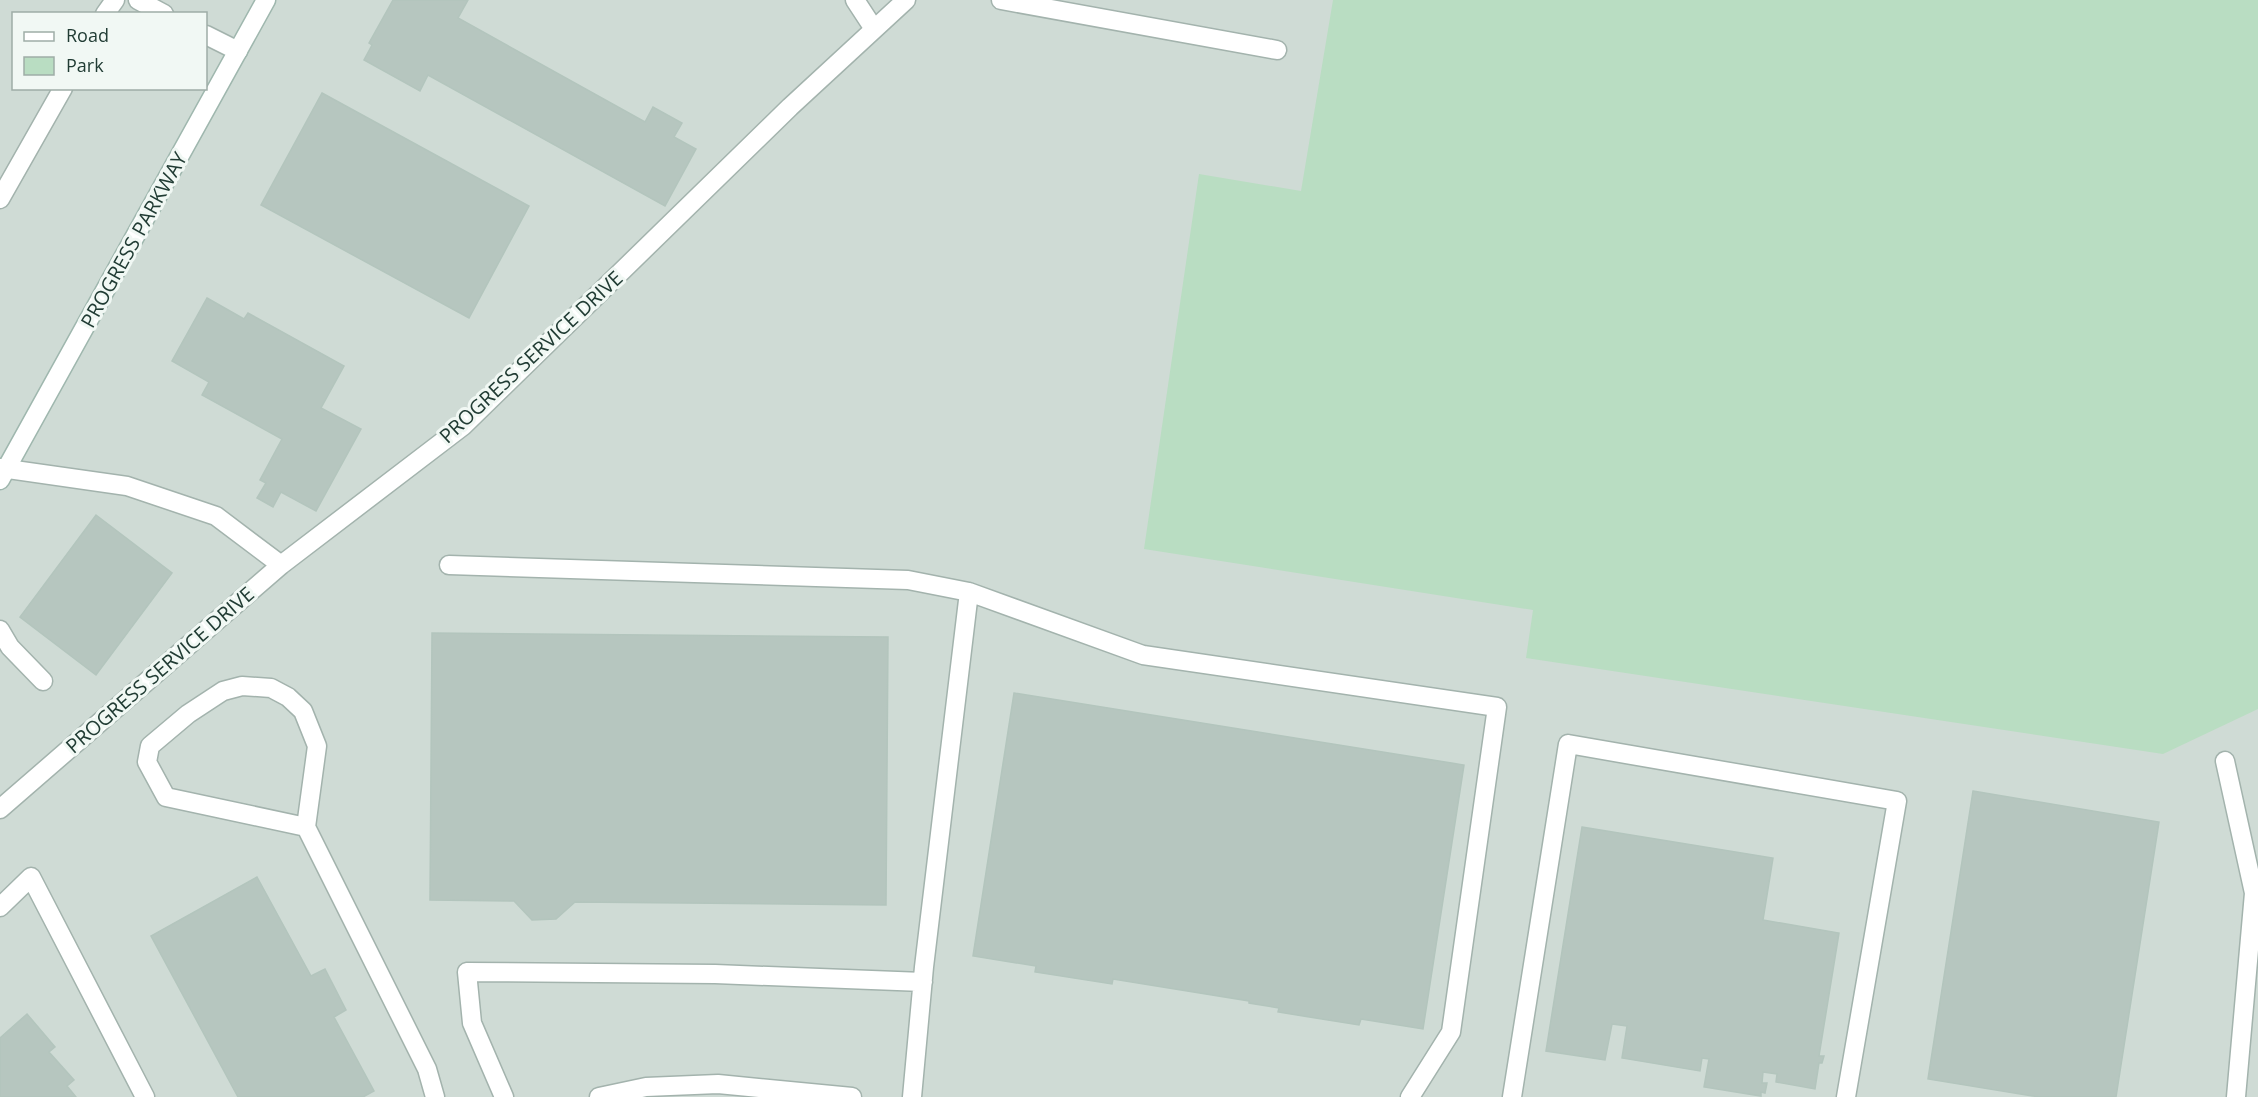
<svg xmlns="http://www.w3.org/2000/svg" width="2258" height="1097" font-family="'Open Sans',sans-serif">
  <rect width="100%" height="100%" fill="#e0ebe6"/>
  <!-- built -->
  <path fill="#cfdbd5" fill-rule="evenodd" d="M0,0H2258V1097H0ZM14,14H206V88H14Z"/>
  <!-- green -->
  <path fill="#b9ddc2" d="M1333,0H2258V709L2163,754L1526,658L1533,610L1144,549L1199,174L1301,191Z"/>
  <!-- building -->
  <path fill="#b6c6bf" stroke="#b3c5bd" stroke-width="1.5" d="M393,0H468L458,18L645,122L653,107L682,123L674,137L696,149L665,206L428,75L420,91L364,60L372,45L369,43Z
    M322,93L529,206L469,318L261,205Z
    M207,298L244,319L248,313L344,366L321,408L361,429L316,511L281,492L273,507L257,498L266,483L260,480L282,439L202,395L209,382L172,361Z
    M96,515L172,573L96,675L20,617Z
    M432,633L888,637L886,905L575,902L556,919L532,920L514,901L430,900Z
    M1014,693L1464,765L1423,1029L1361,1019L1359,1025L1278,1012L1279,1008L1249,1003V1001L1113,979L1112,984L1035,972L1036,966L973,956Z
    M1973,791L2159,822L2116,1097H2039L1928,1079Z
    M1582,827L1773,858L1763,920L1839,933L1819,1056H1824L1822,1063H1819L1815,1089L1776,1082L1777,1074L1763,1072L1762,1083H1767L1765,1093L1761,1092V1096L1704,1087L1709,1059L1702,1058L1700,1071L1622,1058L1627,1026L1612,1024L1605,1060L1546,1051Z
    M257,877L311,976L325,969L346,1010L334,1017L374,1091L363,1097H238L151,936Z
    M27,1014L55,1047L49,1052L74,1080L67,1086L76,1097H0V1038Z"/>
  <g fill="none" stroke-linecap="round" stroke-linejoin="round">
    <!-- lane casing -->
    <g stroke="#a3b3ad" stroke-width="21">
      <path id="lane" d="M138,0L164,14
        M855,0L874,29
        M1001,0L1277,50
        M105,14L115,0
        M206,35L238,51
        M0,199L63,88
        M0,468L127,486L216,516L281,565
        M449,565L908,580L969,592L1143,655L1497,707L1451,1032L1410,1097
        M0,630L10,647L43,681
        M2225,761L2254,893L2236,1097
        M0,809L281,565L463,426L790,107L906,0
        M306,827L166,797L147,762L150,746L188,714L223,691L242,686L271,688L288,697L303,711L317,746L306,827L427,1069L435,1097
        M0,907L31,877L145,1097
        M504,1097L472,1023L467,972L715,974L923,982
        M912,1097L924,967L969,592
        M1512,1097L1568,744L1897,801L1846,1097"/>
    </g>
    <!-- street casing -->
    <g stroke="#a3b3ad" stroke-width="21">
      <path id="street" d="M599,1097L646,1087L718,1084L852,1097"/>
    </g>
    <!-- secondary casing -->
    <g stroke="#9fb7ae" stroke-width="21">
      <path id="secondary" d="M0,480L266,0"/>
    </g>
    <!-- lane -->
    <use href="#lane" stroke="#fff" stroke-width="18"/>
    <!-- street -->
    <use href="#street" stroke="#fff" stroke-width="18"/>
    <!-- secondary -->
    <use href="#secondary" stroke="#fff" stroke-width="18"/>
  </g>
  <g text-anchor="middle" stroke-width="6" stroke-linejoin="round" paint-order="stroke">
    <!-- street labels -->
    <g font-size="20" fill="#213c34" stroke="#f1f8f4">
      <text transform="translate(134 240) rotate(-61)" y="7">PROGRESS PARKWAY</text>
      <text transform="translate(531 357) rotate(-43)" y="7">PROGRESS SERVICE DRIVE</text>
      <text transform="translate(160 670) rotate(-41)" y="7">PROGRESS SERVICE DRIVE</text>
    </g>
  </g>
  <!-- legend -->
  <rect x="12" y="12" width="195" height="78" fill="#f1f8f4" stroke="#9eada7" stroke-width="1.5"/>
  <rect x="24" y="32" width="30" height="9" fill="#ffffff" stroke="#9eada7" stroke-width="1.5"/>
  <text x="66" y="42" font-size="18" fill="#213c34">Road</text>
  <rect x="24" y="57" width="30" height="18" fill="#b9ddc2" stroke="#9eada7" stroke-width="1.5"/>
  <text x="66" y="72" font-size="18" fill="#213c34">Park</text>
</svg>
